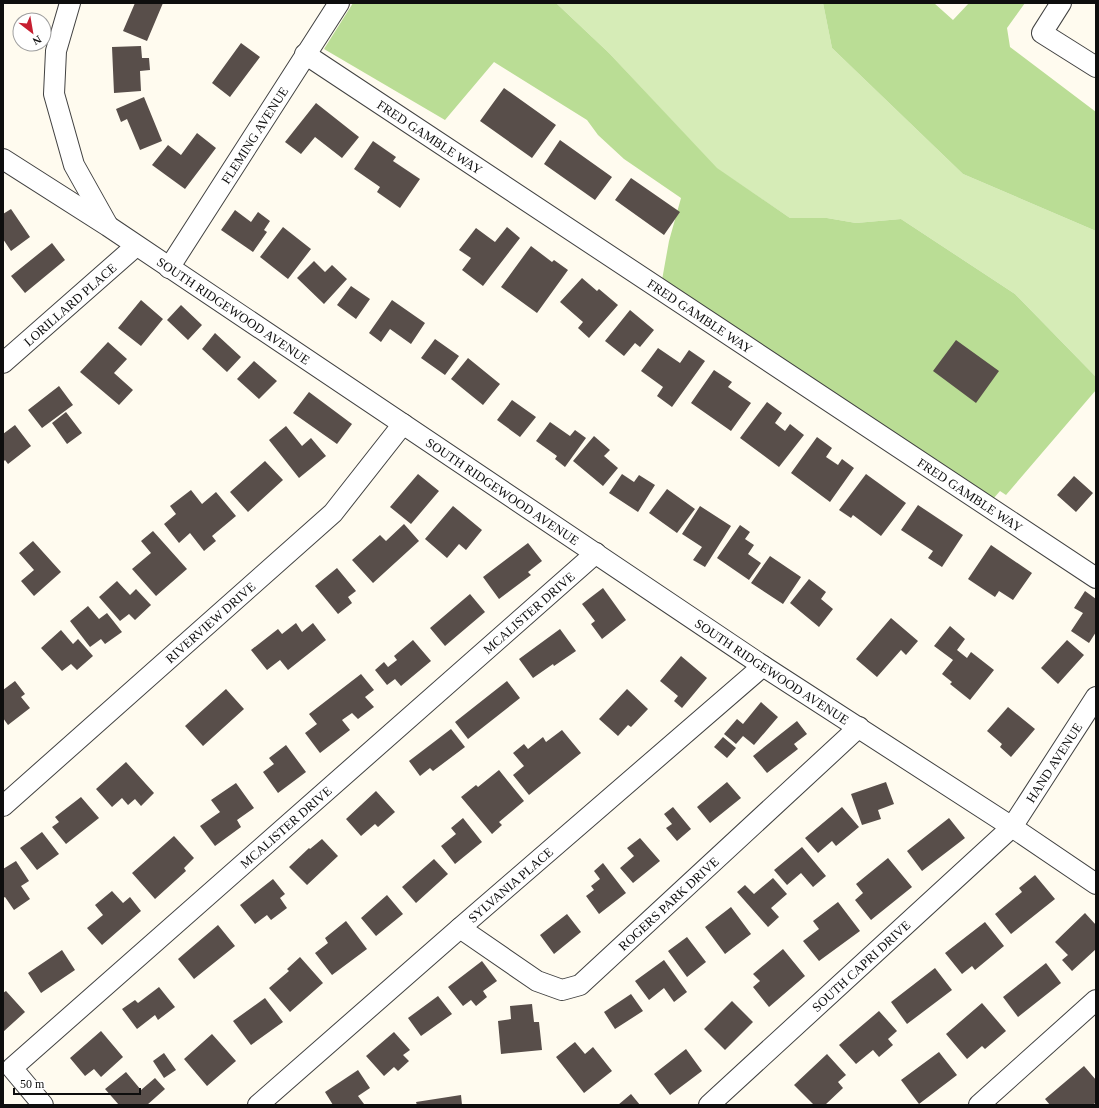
<svg xmlns="http://www.w3.org/2000/svg" width="1099" height="1108" font-family="'Times New Roman',serif">
  <rect width="100%" height="100%" fill="#fffbef"/>
  <!-- green -->
  <path fill="#d6ecb7" d="M556,3H823L832,48L963,174L1096,231V377L1015,294L901,219L856,223L827,218H790L716,168L609,53Z"/>
  <!-- forest -->
  <path fill="#badd95" d="M353,3H556L609,53L717,168L790,218H827L856,223L901,219L1015,294L1096,377V390L1006,495L1000,491L993,499L662,280L669,241L681,198L624,159L598,135L587,120L494,62L445,120L324,49Z
    M823,3H934L953,20L969,3H1025L1007,28L1010,47L1096,112V231L963,174L832,48Z"/>
  <!-- building -->
  <path fill="#584e4a" d="M135,3H163L147,41L123,31Z
    M241,43L260,57L230,97L212,83Z
    M141,46L142,58H149L150,70L140,71L141,91L114,93L112,47Z
    M504,88L556,125L532,158L480,121Z
    M144,97L162,141L140,150L127,119L121,122L116,109Z
    M316,103L359,137L342,158L315,137L301,154L285,142Z
    M197,133L216,148L185,189L152,165L168,145L181,155Z
    M560,140L612,177L595,200L544,164Z
    M373,141L396,157L393,161L420,179L400,208L377,192L380,187L354,169Z
    M631,178L680,212L664,235L615,200Z
    M11,209L30,237L11,251L3,239V214Z
    M235,210L251,222L258,212L270,221L264,230L267,232L253,252L221,230Z
    M283,227L311,249L288,279L260,257Z
    M507,227L520,238L483,286L462,270L471,258L459,250L476,228L495,242Z
    M52,243L65,260L25,293L11,276Z
    M531,246L552,262L554,260L568,270L537,313L501,287Z
    M314,261L325,272L332,265L347,279L324,304L297,278Z
    M582,278L597,291L599,289L618,305L589,338L578,328L583,322L560,302Z
    M351,286L370,299L356,319L337,305Z
    M141,300L163,319L141,346L118,328Z
    M392,300L425,323L411,344L390,329L381,342L369,333Z
    M181,305L202,325L188,340L167,320Z
    M630,310L654,330L640,347L635,343L624,356L605,341Z
    M215,333L241,357L227,372L202,349Z
    M435,339L459,356L445,375L421,358Z
    M956,340L999,371L976,403L933,371Z
    M108,342L127,359L114,373L133,390L119,405L80,372Z
    M658,348L680,363L689,350L705,361L672,407L657,396L663,387L641,371Z
    M468,358L500,384L483,405L451,379Z
    M254,361L277,381L259,399L237,379Z
    M714,370L732,382L728,387L751,403L731,431L691,403Z
    M59,386L73,405L42,428L28,410Z
    M309,392L352,424L337,444L293,413Z
    M512,400L536,417L520,437L497,420Z
    M767,402L782,413L775,423L785,431L790,424L804,435L779,467L740,438Z
    M66,412L82,433L67,444L52,423Z
    M550,422L570,436L575,430L586,438L565,467L555,459L557,456L536,441Z
    M15,425L31,446L8,464L5,460L3,462V434Z
    M286,426L302,446L311,438L326,456L299,478L269,440Z
    M594,436L610,450L604,456L618,468L603,486L573,461Z
    M817,437L832,448L826,457L838,465L842,459L854,468L830,502L791,473Z
    M265,461L283,480L248,512L230,492Z
    M418,474L439,491L411,524L390,507Z
    M622,474L634,482L639,475L655,485L638,512L609,493Z
    M866,474L906,503L881,536L853,515L851,518L839,510Z
    M1074,476L1093,493L1076,512L1057,495Z
    M667,489L695,509L677,533L649,513Z
    M191,490L202,504L216,492L236,516L212,536L216,541L204,551L190,533L179,543L164,524L176,514L170,506Z
    M918,505L963,535L942,567L928,558L933,551L901,530Z
    M453,506L482,530L466,550L459,544L447,558L425,539Z
    M700,506L731,526L705,567L693,560L702,547L682,534Z
    M404,524L419,541L373,583L352,560L380,535L386,541Z
    M740,525L750,532L745,539L754,545L748,554L761,563L749,580L717,558Z
    M153,531L187,569L156,596L132,569L151,553L141,541Z
    M33,541L61,572L34,596L21,581L34,570L19,553Z
    M528,543L542,561L528,572L531,575L499,599L483,577Z
    M991,545L1032,573L1013,600L999,591L995,597L968,579Z
    M770,556L801,577L783,604L751,583Z
    M337,568L356,591L348,597L352,603L338,614L315,586Z
    M809,579L826,592L821,599L833,609L819,627L790,603Z
    M117,581L130,595L136,589L151,605L135,620L129,614L120,621L99,597Z
    M603,588L626,620L602,639L591,624L595,621L582,604Z
    M1085,591L1096,599V632L1089,643L1071,631L1083,613L1074,608Z
    M470,594L485,612L445,646L430,628Z
    M88,606L99,619L107,613L122,632L105,644L101,639L90,647L70,621Z
    M891,618L918,641L906,655L901,650L877,677L856,659Z
    M296,623L302,632L313,623L326,640L288,670L280,660L267,670L251,650L278,629L282,634Z
    M950,626L965,639L957,650L967,658L971,652L994,670L970,700L950,684L952,682L942,674L953,660L934,646Z
    M560,629L576,651L554,666L553,664L533,678L519,659Z
    M61,630L73,644L78,639L93,656L77,670L71,664L62,671L41,648Z
    M413,640L431,661L401,686L395,679L387,685L375,670L384,662L388,667L397,660L394,656Z
    M1067,640L1084,655L1058,684L1041,668Z
    M681,656L707,678L682,708L674,701L678,696L660,681Z
    M361,674L374,690L365,697L374,707L358,719L352,713L342,720L350,730L320,753L305,733L317,724L309,714Z
    M15,681L25,694L21,697L30,708L8,725L3,718V690Z
    M507,681L520,698L468,739L455,722Z
    M226,689L244,709L203,746L185,726Z
    M627,689L648,709L631,727L628,725L618,736L599,719Z
    M761,702L778,717L754,745L743,736L736,744L724,734L737,719L743,724Z
    M1008,707L1035,729L1011,757L1000,747L1002,744L987,731Z
    M797,721L807,734L794,744L798,749L767,773L753,756Z
    M451,729L465,747L433,771L430,768L420,776L409,761Z
    M562,730L581,753L529,795L513,775L524,766L513,753L524,744L528,749L543,737L546,742Z
    M723,737L736,748L727,758L714,747Z
    M286,745L306,772L278,793L263,772L274,764L269,758Z
    M126,762L154,793L141,806L135,799L128,805L122,798L112,807L96,789Z
    M499,770L524,801L499,822L502,825L492,834L461,797L476,785L478,787Z
    M727,782L741,798L710,823L697,807Z
    M886,782L894,804L878,810L881,819L862,825L851,794Z
    M236,783L254,808L237,820L241,827L215,846L200,826L220,812L211,800Z
    M376,791L395,812L378,827L375,824L361,836L346,819Z
    M81,797L99,818L66,844L52,827L59,822L55,817Z
    M673,807L691,829L677,841L666,828L672,824L664,814Z
    M842,807L859,827L836,846L832,841L818,853L805,838Z
    M463,818L482,842L455,864L441,846L456,834L451,828Z
    M949,818L965,838L922,871L907,851Z
    M42,832L59,854L37,870L20,848Z
    M174,836L194,858L184,868L186,871L155,899L132,873Z
    M640,838L660,861L633,883L620,868L634,856L627,848Z
    M322,839L338,856L307,885L289,867L309,848L310,849Z
    M802,847L826,876L813,887L801,873L787,885L774,870Z
    M888,858L912,887L871,920L855,900L863,893L856,884Z
    M434,859L448,874L416,903L402,887Z
    M16,861L29,881L21,886L30,899L14,910L5,897L3,898V869Z
    M603,863L626,893L599,914L586,896L594,890L591,886L600,879L594,871Z
    M1035,875L1055,899L1011,934L995,914L1022,892L1019,888Z
    M773,878L787,894L771,908L779,917L768,927L737,892L745,885L754,894Z
    M273,879L285,894L280,898L287,908L271,920L267,915L255,924L240,905Z
    M112,891L123,903L130,897L141,911L102,945L87,928L103,915L95,905Z
    M387,895L403,914L376,936L361,918Z
    M838,902L860,931L819,961L803,941L819,929L813,921Z
    M731,907L751,934L725,954L705,927Z
    M1085,913L1096,925V949L1072,971L1062,960L1068,955L1055,942Z
    M567,914L581,932L554,954L540,935Z
    M346,921L367,949L332,975L315,953L328,943L325,938Z
    M985,922L1004,946L975,970L972,966L962,974L945,953Z
    M218,925L235,946L194,979L178,959Z
    M687,937L706,962L687,977L668,951Z
    M783,949L805,976L769,1007L753,987L760,981L753,974Z
    M62,950L75,970L41,993L28,973Z
    M300,957L323,983L290,1012L269,988L289,971L287,969Z
    M664,960L687,992L674,1002L664,988L649,1000L635,981Z
    M482,961L497,981L483,991L487,997L476,1006L471,1000L463,1006L448,987Z
    M1046,963L1061,983L1018,1017L1003,997Z
    M935,968L952,990L907,1024L891,1002Z
    M159,987L175,1007L158,1020L155,1015L137,1029L122,1009L135,1000L138,1003Z
    M6,991L25,1012L3,1032V993Z
    M631,994L643,1011L615,1029L604,1012Z
    M438,996L452,1014L421,1036L408,1018Z
    M265,998L283,1022L251,1045L233,1021Z
    M732,1001L753,1022L725,1050L704,1029Z
    M982,1003L1006,1031L985,1049L982,1046L967,1059L946,1034Z
    M532,1004L534,1022H539L542,1050L501,1054L498,1021L511,1019L510,1006Z
    M879,1011L897,1031L888,1039L893,1045L879,1057L873,1050L856,1064L839,1045Z
    M101,1031L123,1057L101,1077L94,1069L85,1076L70,1058Z
    M394,1032L410,1050L403,1055L409,1061L398,1071L394,1067L384,1076L366,1056Z
    M212,1034L236,1061L207,1086L184,1059Z
    M575,1042L585,1054L593,1047L612,1071L584,1093L556,1057Z
    M686,1049L702,1071L670,1095L654,1074Z
    M939,1052L957,1075L919,1104L901,1080Z
    M164,1053L176,1070L164,1078L153,1061Z
    M827,1054L846,1075L838,1082L843,1088L825,1105H814L794,1085Z
    M1084,1066L1096,1080V1102L1093,1105H1050L1045,1099Z
    M358,1070L370,1088L358,1096L364,1104L333,1105L325,1092Z
    M126,1072L141,1090L155,1078L165,1089L147,1105H119L105,1089Z
    M631,1094L640,1105H618Z
    M461,1095L462,1105H417L416,1102Z"/>
  <g fill="none" stroke-linecap="round" stroke-linejoin="round">
    <!-- minor casing -->
    <g stroke="#414141" stroke-width="22">
      <g id="minor">
        <path d="M70,3L56,51L54,94L74,165L107,224"/>
        <path d="M1061,3L1042,33L1096,67"/>
        <path id="s1" d="M305,54L1096,578"/>
        <path id="s2" d="M3,159L108,226L763,666L1012,827L1096,884"/>
        <path id="s3" d="M169,268L339,3"/>
        <path id="s4" d="M3,363L136,246"/>
        <path id="s5" d="M3,806L333,513L403,424"/>
        <path id="s6" d="M460,928L537,981L562,990L580,985L859,727"/>
        <path id="s7" d="M43,1105L12,1068L596,553"/>
        <path id="s8" d="M258,1105L460,928L763,666"/>
        <path id="s9" d="M709,1105L1012,827L1096,697"/>
        <path d="M979,1105L1096,1000"/>
      </g>
    </g>
    <!-- minor -->
    <use href="#minor" stroke="#fff" stroke-width="20"/>
  </g>
  <g text-anchor="middle" stroke-width="4" stroke-linejoin="round" paint-order="stroke">
    <!-- street labels -->
    <g font-size="13" fill="#0e0e0e" stroke="#fff">
      <text dy="5" stroke="none"><textPath href="#s3" startOffset="158">FLEMING AVENUE</textPath></text>
      <text dy="5" stroke="none"><textPath href="#s1" startOffset="150">FRED GAMBLE WAY</textPath></text>
      <text dy="5" stroke="none"><textPath href="#s4" startOffset="89">LORILLARD PLACE</textPath></text>
      <text dy="5" stroke="none"><textPath href="#s2" startOffset="276">SOUTH RIDGEWOOD AVENUE</textPath></text>
      <text dy="5" stroke="none"><textPath href="#s1" startOffset="474">FRED GAMBLE WAY</textPath></text>
      <text dy="5" stroke="none"><textPath href="#s2" startOffset="600">SOUTH RIDGEWOOD AVENUE</textPath></text>
      <text dy="5" stroke="none"><textPath href="#s1" startOffset="798">FRED GAMBLE WAY</textPath></text>
      <text dy="5" stroke="none"><textPath href="#s7" startOffset="737">MCALISTER DRIVE</textPath></text>
      <text dy="5" stroke="none"><textPath href="#s5" startOffset="277">RIVERVIEW DRIVE</textPath></text>
      <text dy="5" stroke="none"><textPath href="#s2" startOffset="924">SOUTH RIDGEWOOD AVENUE</textPath></text>
      <text dy="5" stroke="none"><textPath href="#s9" startOffset="488">HAND AVENUE</textPath></text>
      <text dy="5" stroke="none"><textPath href="#s7" startOffset="413">MCALISTER DRIVE</textPath></text>
      <text dy="5" stroke="none"><textPath href="#s8" startOffset="335">SYLVANIA PLACE</textPath></text>
      <text dy="5" stroke="none"><textPath href="#s6" startOffset="259">ROGERS PARK DRIVE</textPath></text>
      <text dy="5" stroke="none"><textPath href="#s9" startOffset="206">SOUTH CAPRI DRIVE</textPath></text>
    </g>
  </g>
  <!-- border -->
  <rect width="1099" height="1108" fill="none" stroke="#0e0e0e" stroke-width="8"/>
  <!-- north arrow -->
  <g transform="translate(32 32) rotate(149)"><circle r="19" fill="#ffffff" stroke="#9f9f9f"/>
  <path d="M0-3L7 15L0 10L-7 15Z" fill="#c61f31"/>
  <text y="-6" font-size="11" font-weight="bold" text-anchor="middle" fill="#0e0e0e">N</text>
  </g>
  <!-- scale -->
  <path d="M14 1088v6h126v-6" fill="none" stroke="#0e0e0e" stroke-width="2"/>
  <text x="20" y="1088" font-size="12" fill="#0e0e0e" stroke="#ffffff" stroke-width="3" paint-order="stroke">50 m</text>
</svg>
